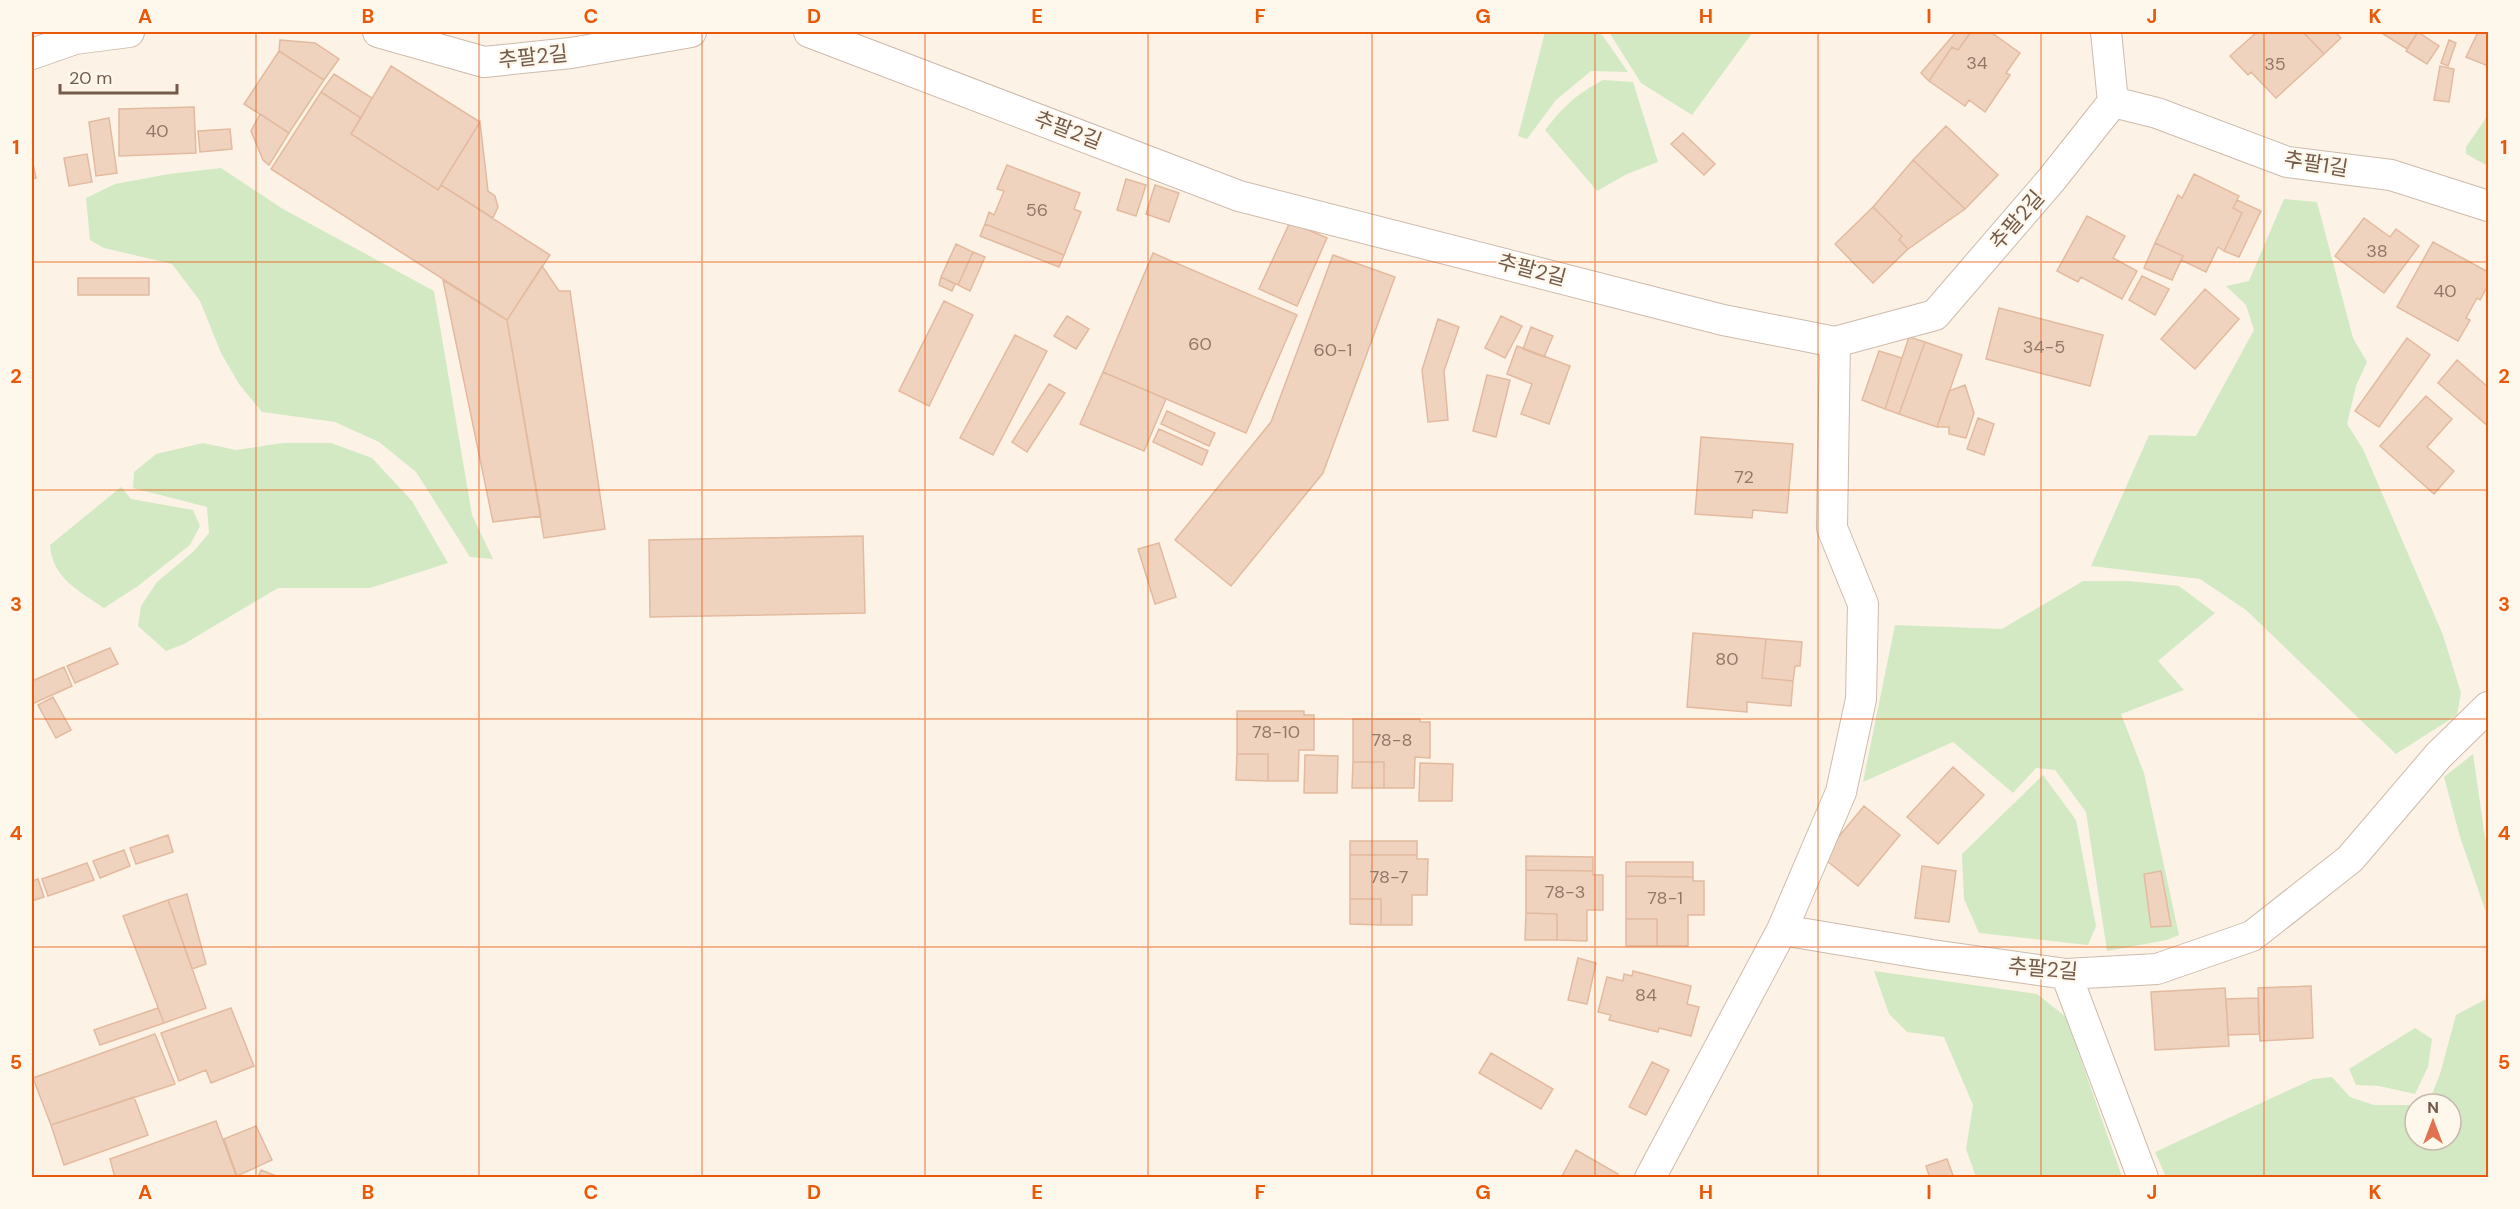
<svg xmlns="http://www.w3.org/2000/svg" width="2520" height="1209" font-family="'DM Sans','Noto Sans KR',sans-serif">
  <rect width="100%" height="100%" fill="#fcf3e6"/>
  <!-- green -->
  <path fill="#d3e9c4" d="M1545,32H1600L1628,72L1591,71L1556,100L1527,139L1518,136Z
    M1609,32H1753L1692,115L1641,83Z
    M1603,80L1633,82L1658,162L1627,174L1597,191L1545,130C1565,105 1575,95 1603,80Z
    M2488,115V166L2466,154V147Z
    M221,168L283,209L434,291L472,515L493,559L470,557L416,472L379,442L335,422L262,412L239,384L221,353L200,301L172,264L104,248L90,240L86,198L115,184L169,174Z
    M2284,199L2317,202L2353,338L2367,362L2356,386L2347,424L2363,449L2443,635L2461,693L2457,715L2396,754L2246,610L2200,579L2091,566L2149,435L2196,436L2254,330L2246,305L2226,286L2249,281Z
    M203,443L236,450L283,443H331L372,458L412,501L448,563L370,588H278L184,644L166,651L138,626L141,606L157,582L194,551L209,533L207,507L133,488L134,472L156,454Z
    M121,487L131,499L193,510L200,526L190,545L138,586L104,608C79,591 52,578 50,545Z
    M2083,581H2129L2179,586L2215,613L2158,661L2184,690L2121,714L2144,773L2179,935L2167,940L2107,951L2086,812L2055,770L2036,768L2013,793L1953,742L1863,782L1895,625L2002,629Z
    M2473,754L2485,837L2488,843V918L2460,837L2444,777Z
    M2043,775L2076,820L2096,926L2088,945L1979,933L1964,899L1962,854Z
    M1874,971L2037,994L2066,1017L2122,1177H1976L1966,1149L1973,1105L1944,1037L1907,1032L1889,1014Z
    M2488,998V1177H2166L2155,1152L2313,1079L2332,1077L2350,1097L2374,1105H2415V1140H2451V1104H2428L2440,1074L2456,1015Z
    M2415,1028L2432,1039L2428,1067L2415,1094L2379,1086L2356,1085L2349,1069Z"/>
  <!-- building -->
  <path fill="#f0d3be" stroke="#e2ba9f" stroke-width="1.5" d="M1956,32H1971L1958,50L1952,47L1929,81L1921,73Z
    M1971,32H1993L1992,33L2020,53L2006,73L2010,75L1985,112L1969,100L1965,106L1929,81L1952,47L1958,50Z
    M2257,32H2303L2324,54L2276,98L2251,72L2248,75L2230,56Z
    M2303,32H2335L2341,38L2324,54Z
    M2380,32H2418L2407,49Z
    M2418,32L2439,46L2427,64L2406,51Z
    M2478,32H2488V66L2466,57Z
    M280,40L315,43L339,59L324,80L279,51Z
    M2449,40L2456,43L2448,66L2441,63Z
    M279,51L324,80L289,133L244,104Z
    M391,66L480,122L438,190L351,134Z
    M2440,66L2454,69L2449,102L2434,100Z
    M334,74L372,98L361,118L321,92Z
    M321,92L361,118L351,134L438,190L441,185L550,255L507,320L271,169Z
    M194,107L196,153L119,156V109Z
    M260,114L289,133L269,165L263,160L251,131Z
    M109,118L117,173L96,176L89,122Z
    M480,122L488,191L495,196L498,207L493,218L441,185Z
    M1946,126L1998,175L1965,209L1913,160Z
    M230,129L232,149L200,152L198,131Z
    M1683,133L1715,164L1704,175L1671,144Z
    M87,154L92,182L69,186L64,158Z
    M32,159L36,178L32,179Z
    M1913,160L1965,209L1908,249L1899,240L1902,236L1873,207Z
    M1007,165L1080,193L1074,209L1081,212L1064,255L985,224L989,212L994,215L1004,191L997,189Z
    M2194,174L2239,196L2233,208L2242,213L2224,251L2218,247L2206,272L2181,260L2183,256L2155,243L2178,195L2182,198Z
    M1126,179L1146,185L1136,216L1117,210Z
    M1155,185L1179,193L1169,222L1146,214Z
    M2237,200L2261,211L2239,257L2224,251L2242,213L2233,208Z
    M1873,207L1902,236L1899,240L1908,249L1873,283L1835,244Z
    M2087,216L2125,236L2113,258L2137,271L2122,299L2081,277L2078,282L2057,271Z
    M2364,218L2390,237L2396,229L2419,246L2384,293L2335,256Z
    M1290,222L1327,238L1297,306L1259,289Z
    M985,224L1064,255L1059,267L980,236Z
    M2433,242L2488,272V285L2480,300L2477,298L2466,318L2470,320L2458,341L2397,307Z
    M2155,243L2183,256L2172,280L2144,268Z
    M956,244L973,252L958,285L941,277Z
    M973,252L985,257L970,291L958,285Z
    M1153,253L1297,315L1246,433L1103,372Z
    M1333,255L1395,277L1323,473L1231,586L1175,540L1271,422Z
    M542,266L559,291H570L605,529L544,538L507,320Z
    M2142,276L2169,289L2155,315L2129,300Z
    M941,277L955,284L952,291L939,285Z
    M78,278H149V295H78Z
    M443,280L507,320L541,516L493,522Z
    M2205,289L2239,319L2195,369L2161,339Z
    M944,301L973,315L929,406L899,391Z
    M1999,308L2103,335L2090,386L1986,359Z
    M1067,316L1089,329L1076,349L1054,336Z
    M1501,316L1522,326L1505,358L1485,348Z
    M1438,319L1459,327L1444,371L1448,420L1428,422L1422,370Z
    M1531,327L1553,336L1544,357L1523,349Z
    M1015,335L1047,351L993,455L960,438Z
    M1909,337L1925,342L1899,414L1885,409Z
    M2407,338L2430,355L2379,427L2355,411Z
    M1925,342L1962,355L1937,427L1899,414Z
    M1517,346L1570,366L1549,424L1521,414L1532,384L1507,374Z
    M1879,351L1902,358L1885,409L1862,400Z
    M2457,360L2488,387V426L2438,383Z
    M1103,372L1166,399L1144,451L1080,424Z
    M1487,375L1510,380L1496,437L1473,431Z
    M1049,384L1065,393L1027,452L1012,442Z
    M1965,385L1974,413L1966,438L1949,434V427H1937L1949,391Z
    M2426,396L2452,419L2427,447L2454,471L2434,494L2380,446Z
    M1167,411L1215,433L1209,446L1161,424Z
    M1978,418L1994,424L1984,455L1967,449Z
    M1159,429L1208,451L1202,465L1153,442Z
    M1701,437L1793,444L1787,513L1753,510L1752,518L1695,514Z
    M863,536L865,613L650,617L649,540Z
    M1159,543L1176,597L1155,604L1138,549Z
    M1693,633L1766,639L1762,678L1793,681L1791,706L1747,702V712L1687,707Z
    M1766,639L1802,642L1800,666H1795L1793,681L1762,678Z
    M110,648L118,664L75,683L67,666Z
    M64,667L72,686L32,704V681Z
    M53,697L71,730L56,738L38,705Z
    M1237,711H1304V715H1314V750H1299L1298,781H1268V754H1237Z
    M1353,719H1420V722H1430V758L1415,757L1414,788H1384V762H1353Z
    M1237,754H1268V781L1236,780Z
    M1305,755L1338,756L1337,793H1304Z
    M1353,762H1384V788H1352Z
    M1420,763L1453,764L1452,801H1419Z
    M1953,767L1984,795L1938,844L1907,817Z
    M1864,806L1900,835L1858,886L1822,857Z
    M168,835L173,852L136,864L130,848Z
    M1350,841H1417V855H1350Z
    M124,850L130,866L100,878L93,861Z
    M1350,855H1417V859H1428L1427,895H1412V925H1381V899H1350Z
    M1526,856L1593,857V871L1526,870Z
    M1626,862H1693V877L1626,876Z
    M87,863L94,880L48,896L42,879Z
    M1922,866L1956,871L1949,922L1915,918Z
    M1526,870L1593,871V875H1603V910H1587V941L1557,940V914L1526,913Z
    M2161,871L2171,926L2151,927L2144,874Z
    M1626,876L1693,877V881H1704V915H1688V946H1657V919H1626Z
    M38,879L44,897L32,901V881Z
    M187,894L206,964L192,969L168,900Z
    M1350,899H1381V925L1350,924Z
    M168,900L206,1008L164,1023L123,916Z
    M1526,913L1557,914V940H1525Z
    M1626,919H1657V946H1626Z
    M1578,958L1596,963L1587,1004L1568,1000Z
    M1633,971L1691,986L1687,1004L1699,1007L1691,1036L1659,1028L1658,1032L1609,1020L1611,1015L1598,1012L1607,977L1623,981L1624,974L1632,976Z
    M2311,986L2313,1038L2260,1041L2258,988Z
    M2225,988L2229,1046L2155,1050L2151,992Z
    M2258,998L2259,1034L2228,1035L2226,999Z
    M158,1008L164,1023L100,1045L94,1030Z
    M231,1008L254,1066L211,1083L206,1070L179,1081L161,1033Z
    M155,1034L175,1084L51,1125L33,1078Z
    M1491,1053L1553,1089L1541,1109L1479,1073Z
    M1652,1062L1669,1070L1646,1115L1629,1107Z
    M134,1097L148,1135L64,1165L51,1125Z
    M216,1121L237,1178H115L110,1159Z
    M256,1126L272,1160L237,1176L224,1139Z
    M1576,1150L1618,1174L1616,1178H1561Z
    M1947,1159L1954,1178H1930L1926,1166Z
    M261,1170L281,1178H258Z"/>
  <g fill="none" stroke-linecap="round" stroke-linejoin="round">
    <!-- minor casing -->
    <g stroke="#cdbbac" stroke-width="32">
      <path id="minor" d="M378,32L484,62L571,53L691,32
        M809,32L1239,196L1723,320L1835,342L1935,315L2052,179L2113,102L2106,32
        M32,54L75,39L129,32
        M2113,102L2157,113L2287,162L2391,175L2488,206
        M1782,930L1841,792L1861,699L1863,604L1832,528L1835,342
        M2066,974L2143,1178
        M1650,1178L1782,930L1932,955L2066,974L2157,969L2252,936L2350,859L2438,756L2488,707"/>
    </g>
    <!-- minor -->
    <use href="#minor" stroke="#fff" stroke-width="30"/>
  </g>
  <!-- grid -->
  <path fill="none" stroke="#e8590c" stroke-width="1.5" stroke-opacity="0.55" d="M256,32V1178M479,32V1178M702,32V1178M925,32V1178M1148,32V1178M1372,32V1178M1595,32V1178M1818,32V1178M2041,32V1178M2264,32V1178M32,262H2488M32,490H2488M32,719H2488M32,947H2488"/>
  <g text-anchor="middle" stroke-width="4.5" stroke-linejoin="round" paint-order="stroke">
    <!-- number labels -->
    <g font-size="18" fill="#937868">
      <text x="1977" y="69">34</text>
      <text x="2275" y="70">35</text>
      <text x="157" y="137">40</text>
      <text x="1037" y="216">56</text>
      <text x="2377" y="257">38</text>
      <text x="2445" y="297">40</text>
      <text x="1200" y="350">60</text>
      <text x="2044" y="353">34-5</text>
      <text x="1333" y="356">60-1</text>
      <text x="1744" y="483">72</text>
      <text x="1727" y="665">80</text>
      <text x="1276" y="738">78-10</text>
      <text x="1392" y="746">78-8</text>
      <text x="1389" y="883">78-7</text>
      <text x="1565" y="898">78-3</text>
      <text x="1665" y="904">78-1</text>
      <text x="1646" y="1001">84</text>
    </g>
    <!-- street labels -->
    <g font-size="21" fill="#745a4b" stroke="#fef7ec">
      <text transform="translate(533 57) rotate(-6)" y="7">추팔2길</text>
      <text transform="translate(1068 130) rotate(21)" y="7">추팔2길</text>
      <text transform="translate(2316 164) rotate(9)" y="7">추팔1길</text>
      <text transform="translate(2017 220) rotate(-49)" y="7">추팔2길</text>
      <text transform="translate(1532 270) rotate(15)" y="7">추팔2길</text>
      <text transform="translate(2043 969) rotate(5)" y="7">추팔2길</text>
    </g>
  </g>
  <!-- border -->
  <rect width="2520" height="1209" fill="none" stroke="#fef7ec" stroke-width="66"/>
  <!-- north arrow -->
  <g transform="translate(2433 1122)"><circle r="28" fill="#fef7ec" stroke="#c7b8ac" stroke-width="1.5"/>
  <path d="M0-4.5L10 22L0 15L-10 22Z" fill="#e1724f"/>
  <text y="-9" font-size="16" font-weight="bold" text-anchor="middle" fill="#745a4b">N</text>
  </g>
  <!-- scale -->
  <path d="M60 84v9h117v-9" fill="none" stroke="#745a4b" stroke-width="3"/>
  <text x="69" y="84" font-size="18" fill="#745a4b" stroke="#fef7ec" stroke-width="4.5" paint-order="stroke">20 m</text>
  <rect x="33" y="33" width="2454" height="1143" fill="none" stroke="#e8590c" stroke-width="2"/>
  <g font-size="20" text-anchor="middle" font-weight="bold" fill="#e8590c">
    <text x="145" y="23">A</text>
    <text x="368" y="23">B</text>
    <text x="591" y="23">C</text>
    <text x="814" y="23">D</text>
    <text x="1037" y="23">E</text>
    <text x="1260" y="23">F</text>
    <text x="1483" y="23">G</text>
    <text x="1706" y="23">H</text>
    <text x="1929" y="23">I</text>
    <text x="2152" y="23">J</text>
    <text x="2375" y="23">K</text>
    <text x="16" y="154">1</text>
    <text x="2504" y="154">1</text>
    <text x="16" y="383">2</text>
    <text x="2504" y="383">2</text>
    <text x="16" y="611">3</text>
    <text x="2504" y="611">3</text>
    <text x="16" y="840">4</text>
    <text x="2504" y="840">4</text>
    <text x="16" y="1069">5</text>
    <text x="2504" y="1069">5</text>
    <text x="145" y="1199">A</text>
    <text x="368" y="1199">B</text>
    <text x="591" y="1199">C</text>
    <text x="814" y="1199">D</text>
    <text x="1037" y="1199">E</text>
    <text x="1260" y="1199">F</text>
    <text x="1483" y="1199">G</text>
    <text x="1706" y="1199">H</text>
    <text x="1929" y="1199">I</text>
    <text x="2152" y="1199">J</text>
    <text x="2375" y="1199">K</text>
  </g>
</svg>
